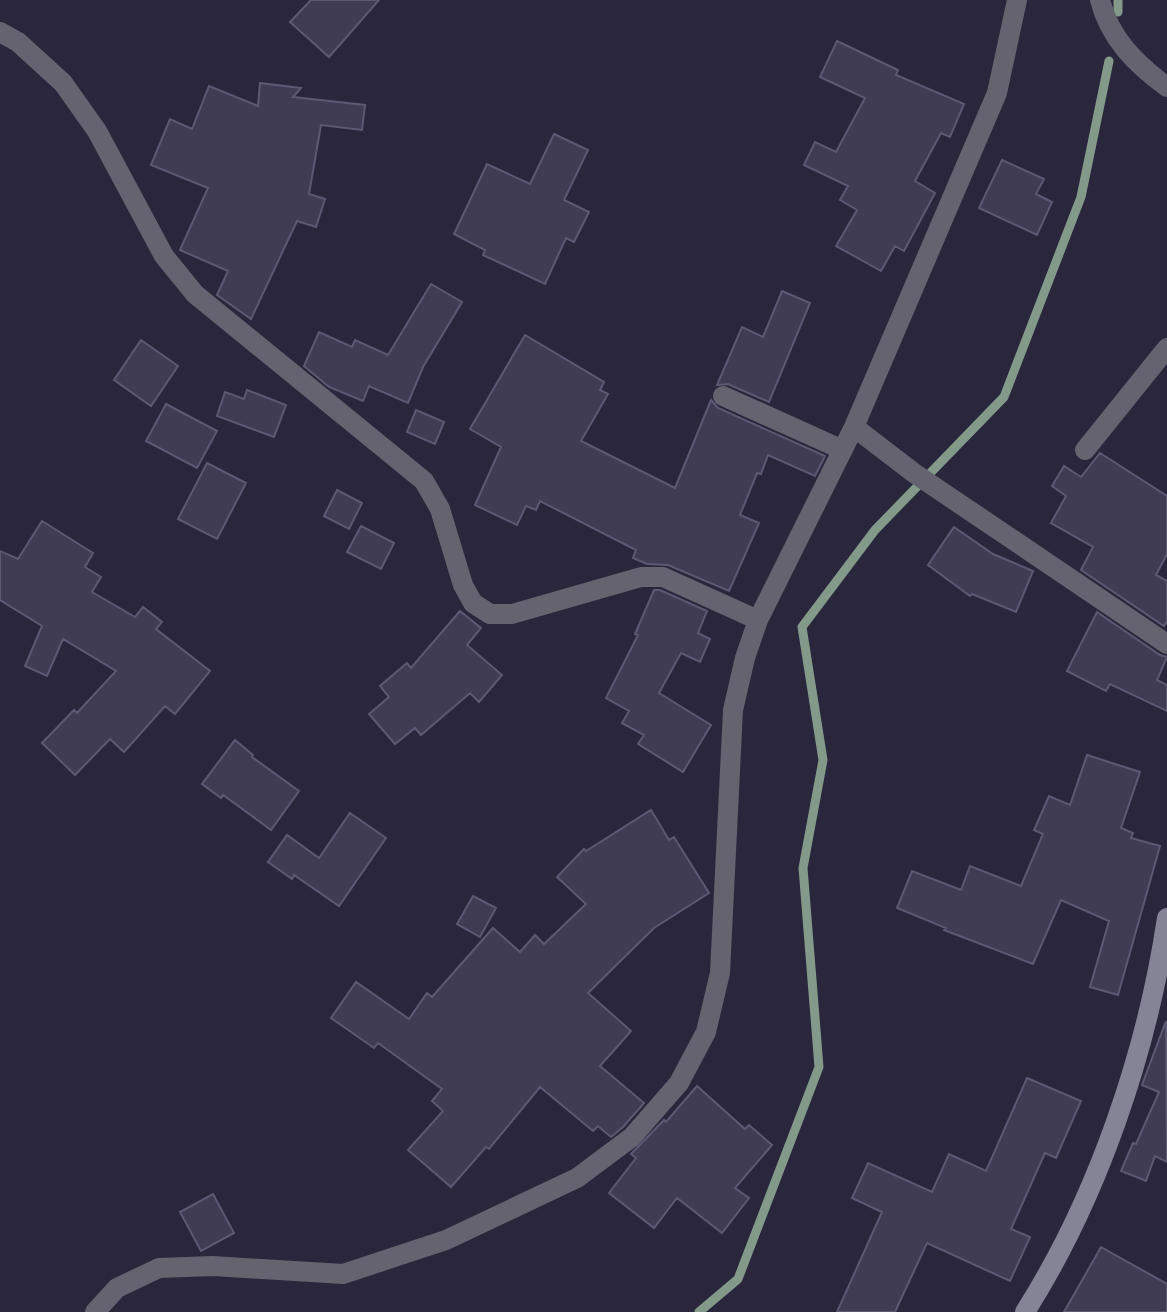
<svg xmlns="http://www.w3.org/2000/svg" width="1167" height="1312" font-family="Karla,sans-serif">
  <rect width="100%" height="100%" fill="#2a273d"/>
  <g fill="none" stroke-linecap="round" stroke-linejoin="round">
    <!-- stream -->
    <path stroke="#839a8b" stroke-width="9" d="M1118,0V12
      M699,1312L738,1279L819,1067L803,868L823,760L802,627L875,530L1004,397L1081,197L1109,61"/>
  </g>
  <!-- building -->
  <path fill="#3f3c54" stroke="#5c5973" stroke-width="2" d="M311,0H379L329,57L290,22Z
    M837,41L898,70L896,75L964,104L950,137L941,133L915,181L935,193L904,251L895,246L881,271L836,246L857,210L840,200L848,186L804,165L815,142L836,152L865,98L820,77Z
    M260,83L301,88L293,97L365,105L362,130L321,125L309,194L325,199L316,227L297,221L251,319L217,295L228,271L180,250L208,188L151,165L170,119L192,129L209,86L258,106Z
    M554,134L588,150L564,200L589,212L574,242L566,238L545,284L483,255L485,250L454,234L487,164L530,184Z
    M1002,160L1044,179L1036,194L1052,202L1037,235L979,208Z
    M431,284L462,302L423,367L408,403L369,386L363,401L329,387L304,366L319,332L352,347L355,340L388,355Z
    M782,291L810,303L769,402L728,384L717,385L742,327L763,337Z
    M525,335L604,382L600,390L608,394L581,441L675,488L711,400L718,408L825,456L815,476L768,455L761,474L757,473L740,515L759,523L729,591L668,565L647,564L633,558L636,550L540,501L536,510L526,506L517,525L475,505L501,447L470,429Z
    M141,340L178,366L151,406L114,380Z
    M247,390L286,405L274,437L217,416L225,392L244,399Z
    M166,404L217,431L197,468L146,441Z
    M416,410L444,422L435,444L407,432Z
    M1100,453L1167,496V554L1156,575L1167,581V621L1164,626L1081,570L1093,547L1051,523L1066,496L1052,486L1064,466L1081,477Z
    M207,463L246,483L217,539L178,519Z
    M337,490L362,503L349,529L324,516Z
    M42,521L93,553L85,567L101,577L92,592L135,617L143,607L162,622L156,629L210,671L175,714L165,706L124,752L110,739L75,775L42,743L74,710L77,713L116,671L63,639L47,676L25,666L42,626L0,600V551L18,559Z
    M361,526L394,543L381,569L347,552Z
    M954,527L993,554L1033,571L1016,612L972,594L970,596L928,565Z
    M654,590H660L707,611L698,633L710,639L700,662L681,653L659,693L711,725L683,772L638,744L644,735L622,723L629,711L606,698L638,635L635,634Z
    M460,611L481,628L467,645L502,675L479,702L470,693L421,735L415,728L395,744L369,714L389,697L380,686L407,663L411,668Z
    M1097,612L1160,655L1167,657L1157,680L1167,685V711L1110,684L1106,691L1067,671Z
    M235,740L253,755L252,757L299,791L271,830L223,795L221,798L202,784Z
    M1087,755L1140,772L1121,828L1133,833L1131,838L1160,846L1118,995L1090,987L1109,921L1061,900L1033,964L944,930L946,928L897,908L912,871L961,890L970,866L1021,886L1043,834L1034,830L1049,796L1070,805Z
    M651,810L669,840L674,837L709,893L654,928L588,993L631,1031L600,1066L644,1103L623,1127L611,1137L598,1126L593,1131L540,1087L489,1149L486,1147L451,1187L408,1150L443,1111L432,1101L442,1089L378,1043L374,1048L331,1018L356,982L409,1019L427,993L432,997L493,928L520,952L535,935L544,944L586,904L557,877L584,849L586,851Z
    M350,813L386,838L339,906L294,875L292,879L268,862L287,835L319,858Z
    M473,896L496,908L480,937L457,924Z
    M1166,1021L1167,1162L1155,1156L1146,1181L1121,1171L1133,1143L1136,1144L1159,1092L1142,1085Z
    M1027,1078L1081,1101L1056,1158L1045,1153L1011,1229L1030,1237L1010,1281L927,1243L895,1312H837L882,1212L852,1198L868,1163L932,1192L949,1154L986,1171Z
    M697,1086L745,1129L749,1125L772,1145L735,1188L749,1198L722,1233L677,1198L654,1228L609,1193L636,1158L631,1154L664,1120L666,1122Z
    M213,1194L234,1233L201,1251L180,1212Z
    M1101,1247L1167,1284V1312H1064Z"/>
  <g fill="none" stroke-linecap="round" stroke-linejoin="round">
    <!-- street -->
    <path stroke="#64636f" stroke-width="20" d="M1100,0C1110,39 1136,64 1167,87
      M0,32L18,42L63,83L97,131L164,256L195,294L424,481L440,509L463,585L473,603L490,614H512L641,577H663L758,620
      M723,396L843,450
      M854,427L914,473L1167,644
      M1085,450L1167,348
      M95,1312L117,1288L159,1268L213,1266L343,1274L446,1240L577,1178L632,1137L679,1083L706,1032L720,973L733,710L745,658L758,620L854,427L997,93L1017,0"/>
    <!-- secondary -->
    <path stroke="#858396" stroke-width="20" d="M1025,1312C1098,1197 1147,1052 1167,918"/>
  </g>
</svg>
